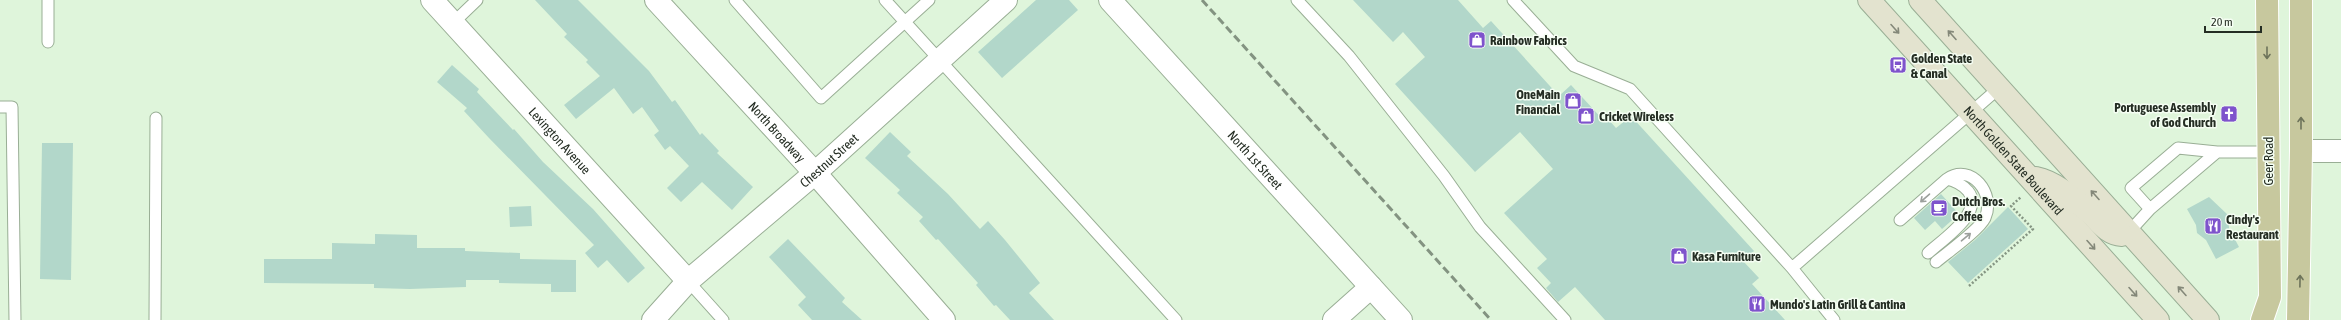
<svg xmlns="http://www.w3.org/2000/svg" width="2341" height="320" font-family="'Asap Condensed',sans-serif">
  <rect width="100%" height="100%" fill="#dff5db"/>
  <!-- building -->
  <path fill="#b2d7ca" d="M535,0H578L649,71L672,102L675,100L700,135L702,133L719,151L717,153L753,187L732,210L702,182L681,202L667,188L689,166L670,146L665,150L654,135L659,131L642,107L633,114L614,88L576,119L564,105L600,76L586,62L588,60L564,37L567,34Z
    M1036,0H1069L1078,10L1002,78L978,52Z
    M1353,0H1458L1483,28L1491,21L1559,96L1571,85L1605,122L1608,119L1616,128L1631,116L1754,251L1743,261L1759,278L1752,284L1785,320H1605L1575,287L1558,302L1546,288L1551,283L1537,268L1547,259L1504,213L1553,169L1520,132L1475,172L1395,84L1425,57L1403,32L1393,42Z
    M452,65L479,89L477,92L513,130L514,129L543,162L593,209L645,268L628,283L607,260L598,268L585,253L594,245L489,138L464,111L467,108L437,82Z
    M890,132L911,152L907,156L948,194L980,229L988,221L1005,240L1040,283L1029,293L1054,320H1010L996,305L994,306L976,285L978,283L938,239L936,240L919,221L923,217L897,193L900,190L865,158Z
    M42,143H73L71,280L40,279Z
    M1941,194L1959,214L1942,229L1935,221L1925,230L1914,218Z
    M2209,197L2228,215L2229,228L2239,247L2216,259L2206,240L2197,233L2196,225L2187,209Z
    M531,206L532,226L510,227L509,207Z
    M2008,207L2028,229L1968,283L1948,262L1975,240Z
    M375,234L417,235V248H465V251L520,253V259L576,260V292H551V284L499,283V280H466V287L410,289L374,288V284L264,283V259H332V243L375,244Z
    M788,239L845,298L842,302L862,320H812L798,305L806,297L769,257Z"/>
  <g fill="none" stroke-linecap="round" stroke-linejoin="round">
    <!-- lane casing -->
    <g stroke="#99ae95" stroke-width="13">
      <path id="lane" d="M735,0L821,98L929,0
        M885,0L1176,320
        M1297,0L1349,56L1444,176L1480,227L1565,320
        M1513,0L1574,66L1630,89L1792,268L1834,320
        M453,23L477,0
        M48,42V0
        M0,107H12L15,320
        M2150,209L2131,188L2178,148L2217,152
        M1900,220L1947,179C1971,162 1996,194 1985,218C1979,230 1948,252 1936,262
        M2129,232L2150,209L2217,152H2268
        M1928,253C1942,240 1985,212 1968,191C1962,184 1955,181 1947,179
        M1792,268L1999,88
        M688,281L723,320
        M155,320L156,118"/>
    </g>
    <!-- street casing -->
    <g stroke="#99ae95" stroke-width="24">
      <g id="street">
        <path id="s1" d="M432,0L688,281"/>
        <path id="s2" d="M656,0L815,173L944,320"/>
        <path id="s3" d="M1110,0L1401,320"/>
        <path d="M2301,151H2341"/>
        <path id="s4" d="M653,320L688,281L815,173L1006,0"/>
        <path d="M1334,320L1371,287"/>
      </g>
    </g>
    <!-- secondary casing -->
    <g stroke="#99ae95" stroke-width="24">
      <g id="secondary">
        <path id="s5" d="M1869,0L2158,320"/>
        <path d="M1920,0L2208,320"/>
        <path d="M2036,178C2056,182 2074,199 2090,213C2100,222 2107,234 2122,235"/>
      </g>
    </g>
    <!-- primary casing -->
    <g stroke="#fff" stroke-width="24">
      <path id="primary" d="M2262,320L2270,297L2267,0
        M2298,320L2301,151V0"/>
    </g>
    <!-- path -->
    <path stroke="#859583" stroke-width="2.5" stroke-dasharray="2 2" stroke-linecap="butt" d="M1969,286L2033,229L2011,206L2021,197"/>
    <!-- lane -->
    <use href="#lane" stroke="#fff" stroke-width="11"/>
    <!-- street -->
    <use href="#street" stroke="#fff" stroke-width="22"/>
    <!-- secondary -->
    <use href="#secondary" stroke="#e3e3cf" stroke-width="22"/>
    <!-- primary -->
    <use href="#primary" stroke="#c7c89e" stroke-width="22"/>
    <!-- rail -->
    <path stroke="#839381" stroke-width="3" stroke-dasharray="8 4" stroke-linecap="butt" d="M1202,0L1491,320"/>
  </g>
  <!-- one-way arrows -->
  <defs><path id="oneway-shaft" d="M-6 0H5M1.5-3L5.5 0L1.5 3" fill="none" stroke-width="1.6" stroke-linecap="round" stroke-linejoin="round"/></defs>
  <g stroke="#848879">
    <use href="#oneway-shaft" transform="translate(1895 29) rotate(48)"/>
    <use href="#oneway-shaft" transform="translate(1952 35) rotate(-132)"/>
    <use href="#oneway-shaft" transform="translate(2095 195) rotate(-132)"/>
    <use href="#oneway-shaft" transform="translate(2091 245) rotate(48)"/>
    <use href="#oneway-shaft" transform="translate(2182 291) rotate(-132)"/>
    <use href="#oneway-shaft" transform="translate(2133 292) rotate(48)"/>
  </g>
  <g stroke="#6d735a">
    <use href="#oneway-shaft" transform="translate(2267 53) rotate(90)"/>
    <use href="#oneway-shaft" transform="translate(2301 123) rotate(-90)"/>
    <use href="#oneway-shaft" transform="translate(2300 281) rotate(-89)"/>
  </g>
  <g stroke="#9ca09c">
    <use href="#oneway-shaft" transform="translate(1925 198) rotate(139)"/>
    <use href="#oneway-shaft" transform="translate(1966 237) rotate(-40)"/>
  </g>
  <!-- icons -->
  <defs>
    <g id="shop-square" transform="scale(0.9)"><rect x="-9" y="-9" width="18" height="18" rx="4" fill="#7e53cc" stroke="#f5fef3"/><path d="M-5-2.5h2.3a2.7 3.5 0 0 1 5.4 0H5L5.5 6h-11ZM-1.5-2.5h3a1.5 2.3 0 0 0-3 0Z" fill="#fff"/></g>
    <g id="bus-square" transform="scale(0.9)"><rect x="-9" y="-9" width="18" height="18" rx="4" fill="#7e53cc" stroke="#f5fef3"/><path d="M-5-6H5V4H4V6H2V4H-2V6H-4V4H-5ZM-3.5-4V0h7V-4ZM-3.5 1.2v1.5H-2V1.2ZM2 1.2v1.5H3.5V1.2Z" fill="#fff"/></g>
    <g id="church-square" transform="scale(0.9)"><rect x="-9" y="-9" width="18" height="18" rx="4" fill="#7e53cc" stroke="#f5fef3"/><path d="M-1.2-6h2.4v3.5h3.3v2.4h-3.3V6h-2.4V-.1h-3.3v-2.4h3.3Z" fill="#fff"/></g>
    <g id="cafe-square" transform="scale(0.9)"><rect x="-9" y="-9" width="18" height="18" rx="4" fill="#7e53cc" stroke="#f5fef3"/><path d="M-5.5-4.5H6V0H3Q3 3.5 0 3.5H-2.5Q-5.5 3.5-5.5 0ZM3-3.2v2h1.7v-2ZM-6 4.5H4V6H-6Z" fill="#fff"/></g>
    <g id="restaurant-square" transform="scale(0.9)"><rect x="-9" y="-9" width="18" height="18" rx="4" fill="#7e53cc" stroke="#f5fef3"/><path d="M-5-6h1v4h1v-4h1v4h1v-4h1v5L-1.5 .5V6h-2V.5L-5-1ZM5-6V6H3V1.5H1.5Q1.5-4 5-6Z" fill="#fff"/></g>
  </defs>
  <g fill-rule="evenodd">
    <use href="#shop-square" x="1477" y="40"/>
    <use href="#bus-square" x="1898" y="65"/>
    <use href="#shop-square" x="1573" y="101"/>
    <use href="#church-square" x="2229" y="114"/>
    <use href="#shop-square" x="1586" y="116"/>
    <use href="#cafe-square" x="1939" y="208"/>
    <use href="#restaurant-square" x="2213" y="226"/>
    <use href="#shop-square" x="1679" y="256"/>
    <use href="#restaurant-square" x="1757" y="304"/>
  </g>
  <g text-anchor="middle" stroke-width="3" stroke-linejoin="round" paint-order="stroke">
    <!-- poi labels -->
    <g font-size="13" font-weight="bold" fill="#242d23" stroke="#f5fef3" text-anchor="start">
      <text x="1490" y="45">Rainbow Fabrics</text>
      <text x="1911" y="63">Golden State<tspan x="1911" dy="15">&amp; Canal</tspan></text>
      <text x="1560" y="99" text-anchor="end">OneMain<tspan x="1560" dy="15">Financial</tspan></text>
      <text x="2216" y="112" text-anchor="end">Portuguese Assembly<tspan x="2216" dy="15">of God Church</tspan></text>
      <text x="1599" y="121">Cricket Wireless</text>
      <text x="1952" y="206">Dutch Bros.<tspan x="1952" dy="15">Coffee</tspan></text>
      <text x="2226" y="224">Cindy's<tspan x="2226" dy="15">Restaurant</tspan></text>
      <text x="1692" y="261">Kasa Furniture</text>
      <text x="1770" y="309">Mundo's Latin Grill &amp; Cantina</text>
    </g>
    <!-- street labels -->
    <g font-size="13" fill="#242d23" stroke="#f5fef3">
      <text dy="5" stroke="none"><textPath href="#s2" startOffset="179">North Broadway</textPath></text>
      <text dy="5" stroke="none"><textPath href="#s1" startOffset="190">Lexington Avenue</textPath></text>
      <text dy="5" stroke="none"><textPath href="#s4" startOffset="238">Chestnut Street</textPath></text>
      <text dy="5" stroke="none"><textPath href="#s3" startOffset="216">North 1st Street</textPath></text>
      <text dy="5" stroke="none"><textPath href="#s5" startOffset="216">North Golden State Boulevard</textPath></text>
      <text transform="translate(2268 161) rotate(-90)" y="5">Geer Road</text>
    </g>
  </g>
  <!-- scale -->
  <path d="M2205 26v6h56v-6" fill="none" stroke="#242d23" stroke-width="2"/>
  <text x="2211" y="26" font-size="12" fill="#242d23" stroke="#f5fef3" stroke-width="3" paint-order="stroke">20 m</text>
</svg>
